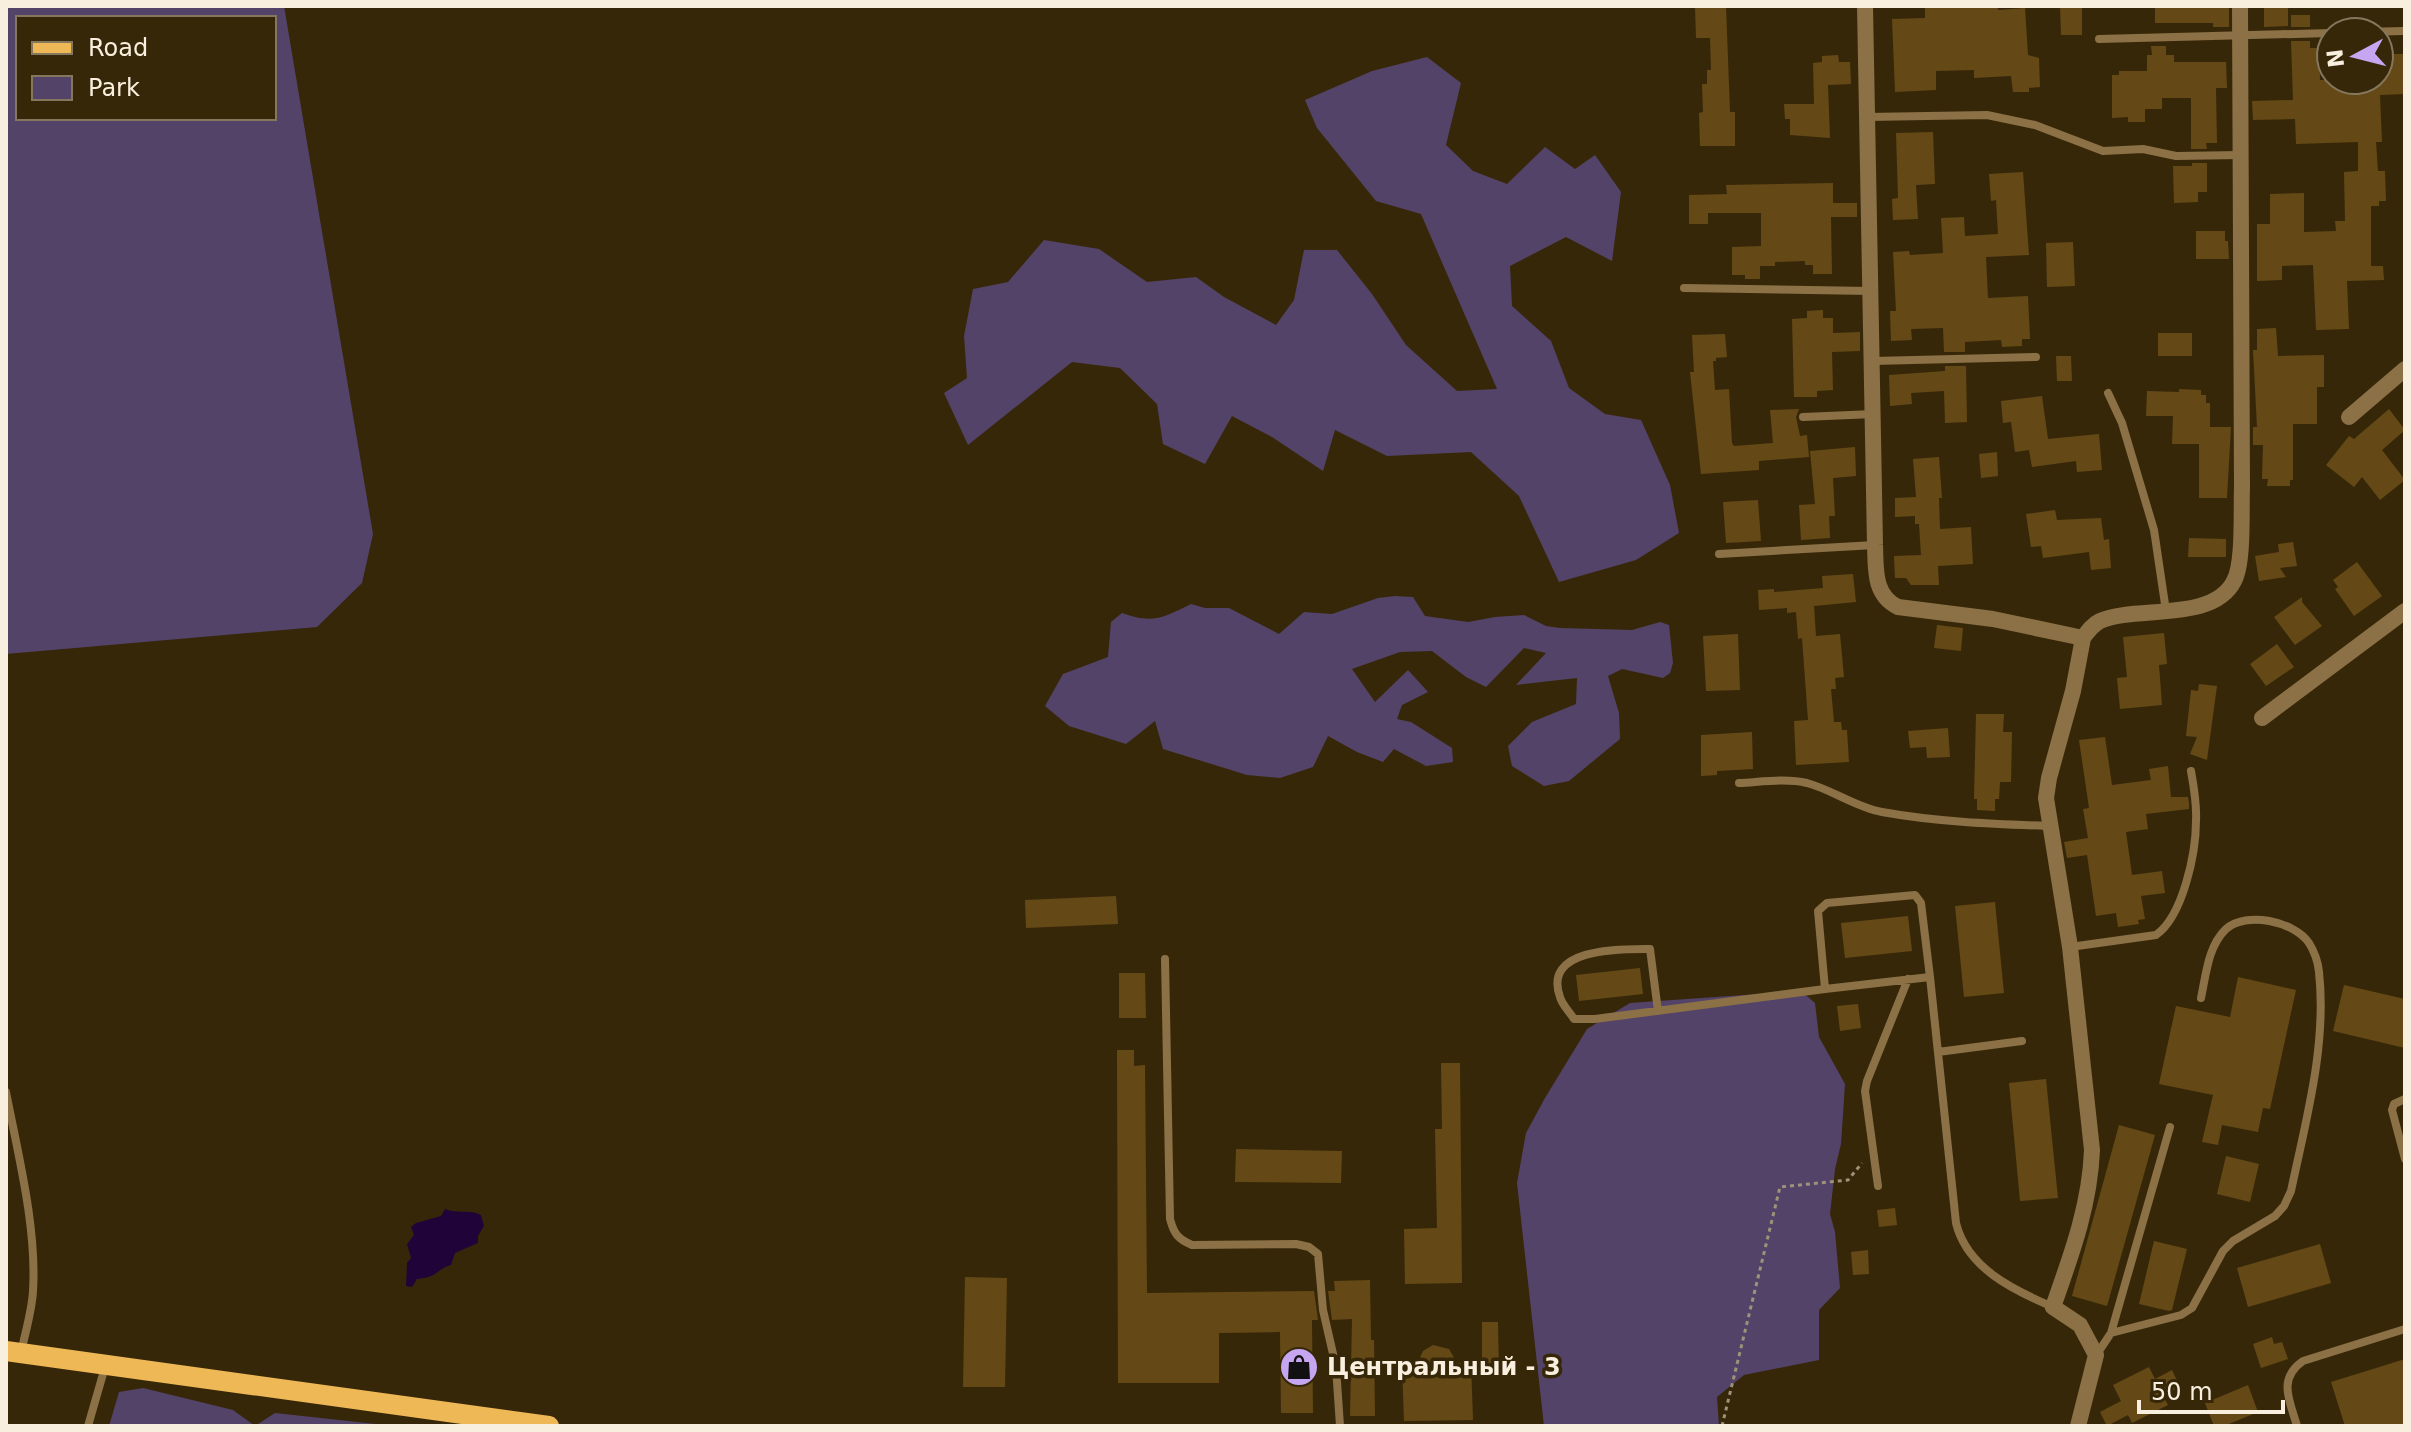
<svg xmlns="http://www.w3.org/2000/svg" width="2411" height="1432" font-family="'DejaVu Sans',sans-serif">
  <rect width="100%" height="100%" fill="#372709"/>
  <!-- green -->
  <path fill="#534368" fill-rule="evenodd" d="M6,6H284L373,534L362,583L317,627L6,654ZM18,18H274V118H18Z
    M1427,57L1461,83L1446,145L1473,171L1507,184L1545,147L1575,169L1595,155L1621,192L1612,261L1566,237L1510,266L1512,306L1551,341L1569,388L1605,414L1641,420L1670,485L1679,533L1636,560L1559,582L1519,496L1471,452L1387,456L1335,430L1323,471L1272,437L1232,416L1205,464L1163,444L1157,404L1120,368L1072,362L968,445L944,393L967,378L964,336L973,289L1008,282L1044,240L1099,249L1147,282L1196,277L1224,297L1276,325L1294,300L1304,250H1337L1372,294L1406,345L1457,391L1497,389L1421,214L1376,201L1317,128L1305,100L1372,71Z
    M1395,596L1413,597L1425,616L1468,622L1495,617L1524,615L1546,626L1560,628L1632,630L1660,622L1669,625L1673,663L1670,673L1663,678L1622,669L1608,676L1619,713L1620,739L1569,781L1544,786L1512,766L1508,746L1532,722L1576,704L1577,678L1516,685L1546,653L1524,648L1486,687L1466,677L1432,651L1400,652L1352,669L1375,702L1408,670L1428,692L1402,705L1397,719L1411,722L1452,748L1453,762L1426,766L1394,749L1383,762L1357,752L1328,736L1313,767L1280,778L1247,775L1163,749L1155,721L1126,744L1069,726L1045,706L1063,674L1108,657L1111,622L1122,613C1152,624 1163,618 1191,604L1205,608H1229L1279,634L1304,612L1332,614L1378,598Z
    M1801,991L1815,1003L1819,1037L1845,1084L1841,1144L1835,1169L1830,1214L1835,1232L1840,1288L1819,1310V1360L1744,1375L1717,1397L1719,1426H1544L1517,1183L1526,1133L1545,1098L1587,1029L1630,1003Z
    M143,1388L233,1410L255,1426L275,1413L394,1426H109L119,1392Z"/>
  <!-- water -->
  <path fill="#200439" d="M445,1209C457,1214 470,1209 481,1215L484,1226L478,1236V1243L455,1253L451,1265C435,1270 439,1277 417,1279L412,1287L406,1286L407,1263L411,1258L407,1244L414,1235L411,1227L416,1223L441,1216Z"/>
  <!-- building -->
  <path fill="#644916" d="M1695,6H1726L1730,112H1735V146H1700L1699,113L1703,112L1702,84H1707V70H1711L1710,38H1696Z
    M1925,6H1998V10L2025,8L2028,55L2039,58L2040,87L2029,88V92H2013L2011,76L1974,78V70L1936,71V90L1895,92L1892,19L1925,18Z
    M2060,6H2082V35H2061Z
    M2155,6H2229V27H2213V23H2155Z
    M2264,6H2288V26L2264,27Z
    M2291,15H2310V27H2291Z
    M2291,41H2310V48H2319L2320,80H2385L2384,54H2405V94L2380,95L2382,142H2376L2378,171H2385L2386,201H2379V206H2371V266H2383L2384,280L2347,281L2349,329L2316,330L2313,265L2282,266V280L2257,281V224H2270V194L2304,193V232L2336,231L2335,221H2345L2344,172L2358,171V142L2296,144L2295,119L2253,120L2252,101L2293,100Z
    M2151,46H2166V55H2174V62H2226L2227,88H2216L2217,143H2206L2207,149H2191V98H2162V109H2145V122H2128V117L2112,118V75H2119V71H2147V55H2152Z
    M1838,55L1839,62H1850L1851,84L1828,85L1830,138L1790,135V119H1785L1784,104H1814L1813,63L1822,62V56Z
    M1933,132L1935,184L1916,185L1918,219L1893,220L1892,199L1898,198L1896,133Z
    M2192,163H2207V192H2198V202L2174,203L2173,166H2192Z
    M2023,172L2029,255L1986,257L1988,298L2028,296L2030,339H2022V346L2002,347L2001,340L1965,342V352H1944L1943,328L1911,329L1912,340L1891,341L1890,311H1896L1893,252L1909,251L1910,255L1943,253L1941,218L1964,217L1965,236L1998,234L1996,200L1991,201L1989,174Z
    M1833,183V203H1857V217H1831L1832,274H1813V265H1805V261L1775,262V266H1760V279H1745V275H1732V247L1761,246V213H1708V224H1689V195L1727,194L1726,185Z
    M2196,231H2225V241H2228L2229,259H2196Z
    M2073,242L2075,286L2047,287L2046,243Z
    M1823,310V318H1833V333L1860,332V351L1832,352L1833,390L1817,391V397H1794L1792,319L1807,318V311Z
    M2276,328L2278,356L2324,355V387H2317V424H2293V480H2290V486H2267L2268,479H2262L2263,445H2253V427H2257L2253,350H2257V329Z
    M2158,333H2192V356H2158Z
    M1725,334L1727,357L1716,358V361H1713L1715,390L1729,389L1732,443L1734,446L1773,443L1770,410L1799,409L1796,417L1800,436L1807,435L1809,457L1759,461V470L1701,474L1690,372H1694L1692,335Z
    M2056,356H2071L2072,381H2057Z
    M1945,366H1966L1967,422L1945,423L1944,391L1911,393L1912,404L1890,406L1889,375L1945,371Z
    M2179,389L2201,390V395H2206V403H2210V427H2231L2227,498H2199V444H2172L2173,416H2146L2147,391L2179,392Z
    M2042,396L2048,439L2099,434L2102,470L2077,472L2076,461L2032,467L2029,450L2015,452L2011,422L2003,423L2001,401Z
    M2389,409L2405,430L2382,450L2405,480L2380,500L2362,477L2354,487L2326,465L2349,436L2354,439Z
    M1855,447L1856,476L1833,478L1835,516H1829L1830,538L1801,540L1799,505L1815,504L1810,451Z
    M1997,452L1998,476L1981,478L1979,454Z
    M1939,457L1942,498H1939L1940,529L1971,527L1973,564L1938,566L1939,585H1911L1906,578H1895L1894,556L1921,555L1919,524H1915V516L1895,517V498L1916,497L1913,459Z
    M1758,500L1761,541L1726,543L1723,502Z
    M2055,510L2057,520L2101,518L2104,540L2109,539L2111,568L2091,570L2089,552L2043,558L2041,546L2031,547L2026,514Z
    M2189,538L2226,539V557H2188Z
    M2293,542L2297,566L2280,568L2286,577L2259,581L2255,556L2279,552L2278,544Z
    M2357,562L2382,596L2354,616L2335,589L2338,587L2333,580Z
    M1853,574L1856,602L1814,606L1816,636L1840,634L1844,677L1835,678L1836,689H1831L1834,722H1841L1842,730H1847L1849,762L1796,765L1794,721L1808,720L1802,638L1798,639L1796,612L1787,613V608L1759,610L1758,590L1774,589V592L1823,588L1822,576Z
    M2302,597V602L2322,626L2295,645L2274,617Z
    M1937,625L1963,628L1961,651L1934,648Z
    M2164,633L2167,664L2159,665L2162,705L2120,709L2117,678L2127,677L2123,637Z
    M1738,634L1740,690L1706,691L1703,636Z
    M2277,644L2294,667L2266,686L2250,664Z
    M2199,684L2217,686L2207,760L2190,754L2197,737L2186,736L2191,690L2198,691Z
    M1976,714H2004L2003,732H2012L2011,782H2000L1999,799H1995V811L1977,810V799H1974Z
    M1948,728L1950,757L1927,758L1926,747L1910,748L1908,731Z
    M1752,732L1753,769L1717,771V775L1701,776V735Z
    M2105,737L2112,785L2151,780L2149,769L2168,766L2171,797H2188L2189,803V809L2146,814L2148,829L2126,832L2132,875L2162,871L2165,893L2141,896L2145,919L2138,920L2139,924L2118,927L2116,913L2096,916L2087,855L2067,858L2064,842L2088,838L2083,809L2089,808L2079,740Z
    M1116,896L1118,924L1026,928L1025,900Z
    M1995,902L2004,993L1964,997L1955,906Z
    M1908,916L1912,951L1845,958L1841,923Z
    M1640,968L1643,994L1579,1001L1576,975Z
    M1119,973H1145L1146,1018H1119Z
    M2238,977L2296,990L2270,1109L2263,1108L2258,1132L2222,1125L2218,1145L2202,1142L2213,1095L2159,1084L2176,1006L2230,1017Z
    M2344,985L2405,999V1048L2333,1031Z
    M1858,1004L1861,1028L1840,1031L1837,1006Z
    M1117,1050H1134V1066L1145,1065L1147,1293L1314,1291L1318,1320H1312L1313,1413H1281L1280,1332L1219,1333V1383H1118Z
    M1441,1063H1460L1462,1283L1405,1284L1404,1229L1437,1228L1435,1129H1442Z
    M2046,1079L2058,1198L2020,1201L2009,1083Z
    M2119,1125L2155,1135L2107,1306L2072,1296Z
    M1236,1149L1342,1151L1341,1183L1235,1182Z
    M2226,1156L2259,1164L2250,1202L2217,1194Z
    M1895,1208L1897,1225L1879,1227L1877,1210Z
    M2154,1241L2187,1249L2172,1310L2169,1311L2139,1304Z
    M2320,1244L2331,1283L2248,1307L2237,1268Z
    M1868,1250L1869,1274L1853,1275L1851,1252Z
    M965,1277L1007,1278L1005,1387H963Z
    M1370,1280L1371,1340H1374L1375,1416H1350L1352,1319L1332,1320L1328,1291H1335L1334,1281Z
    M1482,1322H1498L1499,1374H1482Z
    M2272,1337L2274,1344L2282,1342L2288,1359L2261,1368L2253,1344Z
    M1433,1345L1449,1349L1457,1363H1471L1473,1420L1404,1421L1402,1364H1417L1423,1351Z
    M2405,1359V1426H2345L2331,1382Z
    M2149,1367L2155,1379L2172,1370L2180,1387L2163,1396L2168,1405L2132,1423L2128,1415L2107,1426L2100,1412L2121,1401L2113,1385Z
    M2248,1385L2258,1412L2224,1426H2214L2205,1403Z"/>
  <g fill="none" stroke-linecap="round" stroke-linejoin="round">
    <!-- path -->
    <path stroke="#9f927b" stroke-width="3" stroke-dasharray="4 4" stroke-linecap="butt" d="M1722,1426L1780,1187L1848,1180L1862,1163"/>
    <!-- lane -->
    <path stroke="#8b7145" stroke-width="8" d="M2361,32L2405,31
      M2099,39L2331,33
      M1867,117L1987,115L2035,125L2103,151L2143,149L2176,156L2240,155
      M1684,288L1871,291
      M1873,361L2036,357
      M2108,393L2122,423L2154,530L2166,611
      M1803,417L1874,414
      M1719,554L1875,545
      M1739,783C1761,782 1786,778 1807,783C1833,790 1855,807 1882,812C1937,822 1994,824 2049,826
      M2070,947L2156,935C2183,916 2196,853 2196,821C2197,804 2194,788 2191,771
      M1165,959L1170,1219C1174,1234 1178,1239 1192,1245L1296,1244L1309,1247L1318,1254L1323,1310L1336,1367L1340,1426
      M1930,977L1921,903L1915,895L1827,903L1818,911L1825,989L1930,977L1956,1223C1967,1268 2013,1290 2053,1307
      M1658,1011L1650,949C1622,949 1542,947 1560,997C1562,1005 1570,1012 1574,1019H1595L1825,989
      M1938,1052L2022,1041
      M6,1092C18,1154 37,1228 33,1291C32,1311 25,1333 21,1353
      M2405,1099L2394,1104L2392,1110L2405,1159
      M1878,1186L1865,1091L1867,1081L1908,979
      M2111,1333L2170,1127
      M2097,1354L2111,1333L2181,1315L2192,1308L2223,1251L2233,1241L2275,1216L2284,1206L2291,1191C2306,1120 2327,1045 2319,972C2318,962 2314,951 2309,943C2294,921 2246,911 2226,929C2208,946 2206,975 2201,998
      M88,1426L105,1367
      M2297,1426C2290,1401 2277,1379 2303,1361L2405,1329"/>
    <!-- street -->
    <path stroke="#8b7145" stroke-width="16" d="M1865,6L1875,545C1876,568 1873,595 1898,607L1993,619L2083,638L2073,691L2049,778L2046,798L2070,947L2092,1150C2090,1205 2071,1256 2053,1307L2080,1325L2096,1355L2078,1426
      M2349,417L2405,369
      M2083,638C2088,631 2092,625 2100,621C2135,605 2213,623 2234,581C2244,563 2241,510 2242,488L2240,6
      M2262,718L2405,611"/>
    <!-- primary -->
    <path stroke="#eeb856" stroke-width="20" d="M6,1351L549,1426"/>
  </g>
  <!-- icons -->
  <defs>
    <g id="shop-disc" transform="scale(2)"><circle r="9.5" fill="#c6a6f0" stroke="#372709"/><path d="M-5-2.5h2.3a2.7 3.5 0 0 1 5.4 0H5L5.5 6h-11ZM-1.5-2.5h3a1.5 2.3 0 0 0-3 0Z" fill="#111"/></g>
  </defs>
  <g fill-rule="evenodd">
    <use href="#shop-disc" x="1299" y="1367"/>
  </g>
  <g text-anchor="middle" stroke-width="7" stroke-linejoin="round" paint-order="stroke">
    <!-- poi labels -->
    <g font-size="24" font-weight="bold" fill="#f9efde" stroke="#372709" text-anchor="start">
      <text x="1327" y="1375">Центральный - 3</text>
    </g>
  </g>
  <!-- border -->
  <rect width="2411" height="1432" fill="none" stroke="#f9efde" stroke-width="16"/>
  <!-- legend -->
  <rect x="16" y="16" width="260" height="104" fill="#372709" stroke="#85775e" stroke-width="2"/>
  <rect x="32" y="42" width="40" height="12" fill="#eeb856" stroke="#85775e" stroke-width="2"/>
  <text x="88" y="56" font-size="24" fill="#f9efde">Road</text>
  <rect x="32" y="76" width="40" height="24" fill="#534368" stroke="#85775e" stroke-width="2"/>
  <text x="88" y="96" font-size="24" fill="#f9efde">Park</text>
  <!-- north arrow -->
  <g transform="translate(2355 56) rotate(263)"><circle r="38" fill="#372709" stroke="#85775e" stroke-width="2"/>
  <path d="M0-6L14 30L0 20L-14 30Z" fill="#c6a6f0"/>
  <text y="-12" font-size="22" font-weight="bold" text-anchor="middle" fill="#f9efde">N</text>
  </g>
  <!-- scale -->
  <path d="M2139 1400v12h144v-12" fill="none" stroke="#f9efde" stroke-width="4"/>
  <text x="2151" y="1400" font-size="24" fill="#f9efde" stroke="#372709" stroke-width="6" paint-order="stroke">50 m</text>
</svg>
